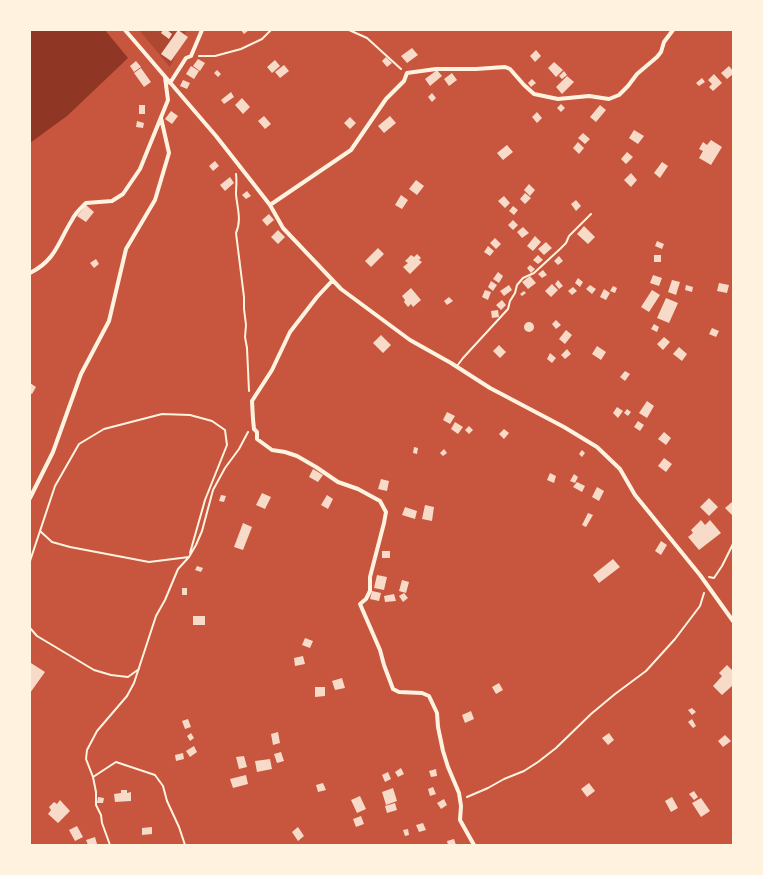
<svg xmlns="http://www.w3.org/2000/svg" width="763" height="875" font-family="Overpass,sans-serif">
  <rect width="100%" height="100%" fill="#c8553d"/>
  <!-- green -->
  <path fill="#ae4732" d="M139,30H187L170,67Z"/>
  <!-- water -->
  <path fill="#8f3625" d="M30,30H105L128,58L67,116L30,143Z"/>
  <!-- building -->
  <path fill="#f7dbc8" d="M163,30H167L172,34L169,39L161,33Z
    M178,30L188,37L171,61L161,54Z
    M241,30H249L244,34Z
    M412,48L418,55L407,63L401,56Z
    M536,50L541,56L535,62L530,56Z
    M386,57L392,63L387,67L382,61Z
    M198,59L205,63L200,71L193,66Z
    M275,60L280,66L272,73L267,67Z
    M136,61L141,67L134,72L130,66Z
    M554,62L563,70L556,77L548,68Z
    M284,65L289,71L280,78L275,72Z
    M191,66L199,71L194,79L186,74Z
    M729,66L733,71V74L727,79L721,73Z
    M141,68L151,82L144,87L134,73Z
    M217,70L221,74L218,77L214,73Z
    M437,70L442,76L430,86L425,79Z
    M564,71L567,75L562,79L559,76Z
    M452,73L457,80L449,86L444,79Z
    M714,74L722,83L713,91L709,87L712,84L708,80Z
    M567,76L574,82L562,94L556,87Z
    M702,78L705,82L699,86L696,83Z
    M532,79L536,83L531,87L528,83Z
    M183,80L190,83L187,89L180,86Z
    M231,92L234,97L224,104L221,100Z
    M432,93L436,98L432,102L428,97Z
    M242,98L250,107L243,114L235,105Z
    M561,104L565,108L561,112L557,108Z
    M139,105H145V114H139Z
    M600,105L606,110L596,122L590,117Z
    M171,111L178,116L172,124L165,119Z
    M537,112L542,118L537,123L532,117Z
    M264,116L271,124L265,129L258,121Z
    M390,116L396,123L384,133L378,126Z
    M350,117L356,123L350,129L344,123Z
    M137,121L144,123L143,128L136,127Z
    M634,130L644,136L638,144L629,138Z
    M583,133L590,139L585,144L578,138Z
    M711,140L722,147L711,165L699,158L703,151L699,149L703,142L707,145Z
    M578,142L584,148L579,154L573,148Z
    M507,145L513,152L503,160L497,153Z
    M627,152L633,157L626,164L621,159Z
    M215,161L219,166L213,171L209,166Z
    M662,162L668,166L660,178L654,173Z
    M631,173L637,180L631,187L624,180Z
    M230,177L234,183L225,191L220,185Z
    M416,180L424,186L417,195L409,189Z
    M529,184L535,190L530,196L524,190Z
    M247,191L251,196L246,199L242,195Z
    M525,193L531,198L525,204L520,199Z
    M401,195L408,200L402,209L395,205Z
    M504,196L510,203L505,208L498,201Z
    M576,200L581,206L576,211L571,204Z
    M86,205L94,212L86,222L77,216Z
    M513,206L518,210L514,215L509,211Z
    M269,214L274,220L267,226L262,220Z
    M513,220L518,225L513,230L508,225Z
    M584,226L595,237L588,244L577,234Z
    M523,227L529,233L522,238L517,232Z
    M278,230L285,237L278,244L271,237Z
    M535,236L541,242L533,251L527,246Z
    M495,238L501,244L496,249L490,243Z
    M657,241L664,244L662,249L655,246Z
    M546,242L552,248L544,255L538,249Z
    M488,246L494,251L490,256L484,252Z
    M378,248L384,254L371,267L365,261Z
    M417,254L421,258L419,260L422,262L410,274L403,267L408,263L405,261L411,255L414,257Z
    M538,255L543,260L538,264L533,260Z
    M654,255H661V262H654Z
    M559,256L563,261L558,265L554,261Z
    M96,259L99,264L94,268L90,263Z
    M530,265L535,269L531,273L527,268Z
    M543,270L547,275L542,278L538,274Z
    M498,272L503,276L499,283L493,279Z
    M653,275L662,278L659,286L650,283Z
    M530,276L536,283L528,289L522,282Z
    M578,278L583,282L580,287L575,283Z
    M558,280L563,286L559,289L555,284Z
    M672,280L680,282L676,295L668,292Z
    M491,281L497,285L493,291L488,287Z
    M719,283L729,285L727,293L717,291Z
    M552,284L558,290L551,297L545,291Z
    M509,285L512,290L504,296L500,291Z
    M590,285L596,289L592,294L586,289Z
    M686,285L693,287L692,292L685,290Z
    M613,286L617,288L615,293L610,291Z
    M573,287L577,291L572,295L568,291Z
    M411,288L421,300L413,307L411,304L408,307L404,302L405,300L402,296Z
    M604,289L610,293L606,300L600,297Z
    M485,290L491,292L488,300L482,297Z
    M652,290L660,295L649,312L641,307Z
    M524,291L526,293L522,296L520,294Z
    M449,297L453,301L447,305L444,301Z
    M666,298L678,303L669,323L657,318Z
    M502,300L506,305L501,310L496,305Z
    M498,310L499,317L492,318L491,311Z
    M556,320L561,325L556,329L552,324Z
    M524 327a5 5 0 1 1 10 0a5 5 0 1 1-10 0Z
    M654,324L659,327L657,332L651,329Z
    M712,328L719,331L716,337L709,334Z
    M566,330L572,335L565,344L559,339Z
    M381,335L391,345L383,353L373,343Z
    M664,337L670,342L663,350L657,344Z
    M499,345L506,352L500,358L493,351Z
    M597,346L606,352L601,360L592,354Z
    M679,347L687,354L682,361L673,354Z
    M567,349L571,354L565,359L561,355Z
    M550,353L556,358L552,363L547,359Z
    M625,371L630,374L625,381L620,377Z
    M30,383L36,387L32,394L30,393Z
    M647,401L654,406L647,418L639,413Z
    M617,407L623,411L618,418L613,413Z
    M627,409L631,412L628,416L624,413Z
    M447,412L455,416L450,424L443,420Z
    M638,421L644,425L640,431L634,427Z
    M455,422L463,427L458,434L451,429Z
    M469,426L473,430L469,434L465,430Z
    M504,429L509,433L504,439L499,434Z
    M664,432L671,438L666,445L658,439Z
    M414,447L418,448L417,454L413,453Z
    M444,449L447,453L443,456L440,453Z
    M582,450L585,453L582,457L579,454Z
    M664,458L672,464L666,472L658,466Z
    M313,469L323,475L318,482L309,477Z
    M550,473L556,476L554,483L547,480Z
    M574,474L578,477L575,483L570,481Z
    M381,479L389,481L387,491L378,489Z
    M577,482L585,486L582,492L573,487Z
    M597,487L604,491L599,501L592,497Z
    M262,493L271,497L265,509L256,505Z
    M221,495L226,496L224,502L219,501Z
    M327,495L333,499L328,509L321,505Z
    M709,498L718,507L709,516L700,507Z
    M732,502L733,513L732,515L725,508Z
    M425,505L434,507L432,521L422,519Z
    M405,507L417,511L415,519L402,515Z
    M588,513L593,515L586,527L582,525Z
    M701,520L705,525L710,520L721,533L699,550L688,537L693,533L691,530Z
    M243,523L252,527L243,550L234,547Z
    M661,541L667,545L661,555L655,551Z
    M382,551H390V558H382Z
    M613,559L620,567L599,583L593,575Z
    M197,566L203,568L201,572L195,570Z
    M377,575L387,577L384,590L374,588Z
    M402,580L409,582L406,593L399,591Z
    M182,588H187V595H182Z
    M372,591L381,593L379,601L370,599Z
    M404,593L408,598L403,602L399,596Z
    M394,594L396,601L385,602L384,596Z
    M193,616H205V625H193Z
    M305,638L313,641L310,648L302,645Z
    M303,656L305,664L295,666L294,658Z
    M31,663L45,672L30,693V664Z
    M727,665L733,671V685L722,695L713,686L722,676L719,673Z
    M342,678L345,688L335,690L332,681Z
    M499,683L503,690L496,694L492,687Z
    M315,687H325V696L315,697Z
    M692,708L696,712L692,715L688,710Z
    M471,711L474,719L465,723L462,715Z
    M188,719L191,727L185,729L182,721Z
    M692,719L696,726L693,728L688,722Z
    M278,732L280,743L273,745L271,734Z
    M191,733L194,738L190,741L187,736Z
    M609,733L614,740L608,745L602,738Z
    M725,735L731,741L723,747L718,741Z
    M194,746L197,752L190,757L186,751Z
    M281,752L284,761L277,763L274,754Z
    M183,753L184,759L176,761L175,755Z
    M244,756L247,767L239,769L236,757Z
    M270,759L272,769L257,772L255,761Z
    M401,768L404,774L398,777L395,772Z
    M436,769L437,776L431,777L429,771Z
    M388,772L391,779L385,782L382,775Z
    M246,775L248,784L233,788L230,779Z
    M323,783L326,790L318,792L316,785Z
    M589,783L595,791L587,797L581,789Z
    M433,787L436,794L430,796L428,789Z
    M393,788L397,801L386,805L382,792Z
    M121,790H127V793L131,792V801L115,802L114,794L121,793Z
    M694,791L698,797L694,800L689,794Z
    M360,796L366,809L357,813L351,800Z
    M98,797L104,798L103,803H97Z
    M672,797L678,808L671,812L665,801Z
    M701,798L710,811L701,817L692,803Z
    M444,799L447,805L441,809L437,803Z
    M60,800L70,811L58,823L48,814L51,810L49,807L54,802L57,804Z
    M395,803L397,810L387,813L385,806Z
    M361,816L364,824L356,827L353,819Z
    M423,823L426,830L419,832L416,825Z
    M77,826L83,837L75,841L69,830Z
    M152,827V834L142,835V828Z
    M298,827L304,836L298,841L292,832Z
    M408,829L409,835L405,836L403,830Z
    M95,837L97,844L88,845L86,840Z
    M454,839L456,845H448L447,841Z"/>
  <g fill="none" stroke-linecap="round" stroke-linejoin="round">
    <!-- path -->
    <path stroke="#fff3e0" stroke-width="2" d="M349,30L367,38L401,69
      M199,56H215L241,49L262,39L271,30
      M236,174C237,181 236,187 236,194C237,207 242,220 236,233L244,297V309L246,325L245,337L247,348L249,391
      M40,531L52,542L70,547L149,562L189,557
      M30,561L55,486L79,444L104,429L162,414L190,415L212,421L225,430L227,445L205,500L190,553
      M709,577L714,578L722,566L733,544
      M30,628L37,636L94,670L111,675L128,677L139,669
      M93,777L116,762L155,775L163,786L167,801L179,827L185,845
      M467,797L488,788L504,779L524,771L538,762L556,748L591,714L615,694L646,671L675,639L700,606L704,593
      M110,845L102,823L101,815L96,805V792L93,777L86,759L87,750L97,731L127,696L134,683L156,616L165,600L178,569L189,557L196,545L202,531L213,490L225,468L239,449L248,432"/>
    <!-- service -->
    <path stroke="#fff3e0" stroke-width="2" d="M457,366L463,358L508,309L510,301L515,293L517,285L523,278L534,273L560,249L566,243L569,236L591,214"/>
    <!-- minor -->
    <path stroke="#fff3e0" stroke-width="4" d="M125,30L216,136L270,205L283,228L341,289L410,340L451,363L490,388L564,427L597,447L620,469L635,495L700,575L733,621
      M170,83L186,58L191,56L202,30
      M270,205L351,150L386,99L404,81L407,73L436,69H476L505,67L510,69L524,85L534,94L558,99L589,96L609,99L619,95L628,86L637,74L657,57L661,52L664,42L673,30
      M30,273C56,260 58,242 72,220C75,213 81,208 86,203L112,201L123,194L140,169L168,100L165,77
      M332,281L317,297L290,332L272,370L252,401L253,419L254,429L257,432V439L272,450L285,452L297,456L316,467L338,482L358,489L380,501L386,512L384,523L370,577V591L366,599L360,604L380,650L384,665L393,689L399,692L422,693L429,696L437,713L438,727L443,751L448,767L459,793L461,806L460,820L474,845
      M30,498L53,452L81,374L109,321L126,249L155,200L169,153L161,118"/>
  </g>
  <!-- border -->
  <rect width="763" height="875" fill="none" stroke="#fff3e0" stroke-width="62"/>
</svg>
